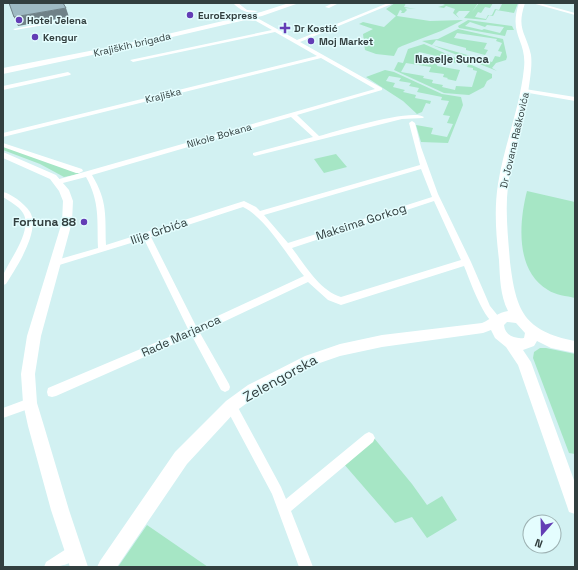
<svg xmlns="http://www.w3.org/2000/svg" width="578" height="570" font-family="'Space Grotesk',sans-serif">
  <rect width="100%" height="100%" fill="#d2f1f2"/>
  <!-- green -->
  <path fill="#a6e6c5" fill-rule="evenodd" d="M395,3H406L404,7L416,9L405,8L407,10L404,13H401L402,11L400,10L397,16L430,21L463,20L441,31L402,46L398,48L394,56L376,54L365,50L363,34L373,29L359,24L363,22L384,27L396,16L386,9Z
    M441,3H478L472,12L479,3H493L490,8L485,7L481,13L478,12L475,17L486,19L488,15H492L495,9L499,10L502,4L518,3L514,13L496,10L493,16L489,15L486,20L464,18L470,11H459L456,14L459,18L453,13L455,9L446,6L444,8L438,7L445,5Z
    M468,20L512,26L514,30H507L505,36L459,28L458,26ZM470,22L485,27L487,25L504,27L500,33L484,29L482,30L465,26Z
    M458,29L503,39L507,57L506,60L496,63L492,68L497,71L422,41L438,39ZM457,33L497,39L496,41L502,43L498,51L502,52L500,57L495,56L492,62L432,45L436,40L466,48V50L485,55L488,50L484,49L487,43L454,38Z
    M424,44L492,74V78L487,81L484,87L469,95L444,93L394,70L398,62L403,63L408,49ZM419,52L445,58L444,61L468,65L467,67L473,68V70L477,71L472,87L456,86L455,90L442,87L443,85L432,83L433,80L423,78L424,76L401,72L406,63L431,67L429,72L444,74L443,77L448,78L447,79L456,81L460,70L437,66L438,63L424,61L426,58L416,56Z
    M385,70L394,72L442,94L461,97L463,105L448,143L421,142L416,125L433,128L431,134L447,137L453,124L447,123L450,116L443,115L449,101L441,100L442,97L417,92L419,88L409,86L411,83L399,81L401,78L389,76L386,81L395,83L393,87L405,90L403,92L416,95L415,98L431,101L430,104L426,103L422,112L417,114L403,101L366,77Z
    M3,146L78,173L79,174L64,177L40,164L3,150Z
    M336,154L347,167L324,173L314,159Z
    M527,191L575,202V298C567,296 555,295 548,290C515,271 519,222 527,191Z
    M540,348H546L575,354V454L569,453L533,358L534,352Z
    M374,438L412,484L427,505L442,496L457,520L427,538L412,517L395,523L343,463Z
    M147,525L208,567H118Z"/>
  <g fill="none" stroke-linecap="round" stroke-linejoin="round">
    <!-- street -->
    <path fill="#fff" fill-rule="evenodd" d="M233,3H238L247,10L258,11C248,15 240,10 233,3Z
      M333,3H339L329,8L325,7Z
      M388,3H394L300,42L382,88V90L297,115L319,136C337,131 412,108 424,117L423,118L402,119L255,156L253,155V153L313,137L291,117L92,175C108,202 105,216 106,245L244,201L256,207L260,211L420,165L409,123L412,121L415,123L421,147L438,194L471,262L490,306L503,322L501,325C486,330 469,277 464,266L341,305L328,300L308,282L200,333L229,384L230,387L229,390L225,392L221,390L192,336L56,396L52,397L48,396L47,392L48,388L188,329L144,239L56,266L53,265L52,263L53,261L98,248C97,220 100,202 86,177L59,184L55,182L56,180L375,89L321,58L3,137V133L317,56L275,32L133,62L130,60L272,30L256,21L241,20L239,18L259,19L297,40ZM421,169L432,197L288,243L264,215ZM434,201L461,260L341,297C320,291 305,265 292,248ZM243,207C266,218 287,256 304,276L196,326L151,237Z
      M532,3H539L575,13V15Z
      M71,18L73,20L15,30L13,29Z
      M68,72L71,74L70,75L3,90V86Z
      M525,89L575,97V101L523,92V90Z
      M3,143L82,169L83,171L79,173H76L3,147Z
      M3,192C8,193 12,196 17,199C22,203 27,207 30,212C41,231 16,268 6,284L3,285C3,281 2,277 4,273C11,258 33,229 23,213C19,206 9,201 3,197Z
      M30,398L34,399L35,403L34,407L3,418V408Z
      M231,401L235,402L281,487L286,499L365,434L369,432L373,434L375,438L373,442L291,511L313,567H299L272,494L225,406L227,402Z
      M74,544L79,546L81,551C74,566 58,567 44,567L46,562Z"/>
    <!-- secondary -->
    <path fill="#fff" fill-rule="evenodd" d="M519,3H525C516,30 526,32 531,55C532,63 531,71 530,79C526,115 512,150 508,186C505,211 508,236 510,262C516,311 524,331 575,341V353L551,348L537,341L534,346L523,350L531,362L575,483V514L569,512L567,506L518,365L506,347L495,338L491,330L483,333L382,347L340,356L314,365L258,395L236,411L187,464L117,567H97L100,561L175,452L226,401L248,385L305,356L340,344L382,335L482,323C491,319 499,312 508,311C500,295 500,278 499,260C496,235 494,209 498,184C504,145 520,108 524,68C527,40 508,35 519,3ZM507,322L516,323L525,333L524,338C515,339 505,336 504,325Z
      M3,152L56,175L69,190L73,201L72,222L41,336L35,374L37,403L44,426L69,510L88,567H70L51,510L28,426L23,403L21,374L27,336L62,222L63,201L59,191L50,179L3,158Z"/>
    <!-- primary -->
    <path fill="#fff" fill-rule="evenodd" d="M289,3H299L262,16L125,48L3,74V68L125,44L261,12Z"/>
  </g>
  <!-- shaded-wall -->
  <path fill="#6f8288" d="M66,8L69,17L18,26L14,17Z"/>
  <!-- building -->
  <path fill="#9ebac3" stroke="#6f8288" d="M9,3H63L66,8L14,17Z"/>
  <!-- markers -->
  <g fill="#633db5" stroke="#e4fdfe" stroke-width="1.5">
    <circle cx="190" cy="15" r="4"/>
    <circle cx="19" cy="20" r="4"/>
    <path d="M283 22h4v4h4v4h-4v4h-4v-4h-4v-4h4z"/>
    <circle cx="35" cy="37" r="4"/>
    <circle cx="311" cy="41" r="4"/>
    <circle cx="84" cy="222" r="4"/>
  </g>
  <g text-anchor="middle" stroke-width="3" stroke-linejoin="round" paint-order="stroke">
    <!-- far-poi labels -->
    <g font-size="10" font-weight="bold" fill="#323f3f" stroke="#e4fdfe" text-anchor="start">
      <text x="198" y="19">EuroExpress</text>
      <text x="27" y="24">Hotel Jelena</text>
      <text x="294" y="32">Dr Kostić</text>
      <text x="43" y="41">Kengur</text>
      <text x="319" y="45">Moj Market</text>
    </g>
    <!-- far-street labels -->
    <g font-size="10" fill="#323f3f" stroke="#e4fdfe">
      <text transform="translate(132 44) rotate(-13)" y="4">Krajiških brigada</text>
      <text transform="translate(163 95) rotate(-14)" y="4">Krajiška</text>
      <text transform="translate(219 135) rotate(-16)" y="4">Nikole Bokana</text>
      <text transform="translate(514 140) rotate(-77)" y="4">Dr Jovana Raškovića</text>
    </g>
    <!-- far-neighbourhood labels -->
    <g font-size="11" font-weight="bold" fill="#323f3f" stroke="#e4fdfe">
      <text x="452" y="63">Naselje Sunca</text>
    </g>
    <!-- poi labels -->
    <g font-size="12" font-weight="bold" fill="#323f3f" stroke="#e4fdfe" text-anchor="end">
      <text x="76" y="226">Fortuna 88</text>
    </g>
    <!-- street labels -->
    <g font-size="12" fill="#323f3f" stroke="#e4fdfe">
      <text transform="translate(361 222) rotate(-18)" y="4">Maksima Gorkog</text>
      <text transform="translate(159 231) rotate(-19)" y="4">Ilije Grbića</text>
      <text transform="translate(181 336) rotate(-24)" y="4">Rade Marjanca</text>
    </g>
    <!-- near-street labels -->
    <g font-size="14" fill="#323f3f" stroke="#e4fdfe">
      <text transform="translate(280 378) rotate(-29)" y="5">Zelengorska</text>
    </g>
  </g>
  <!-- border -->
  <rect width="578" height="570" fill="none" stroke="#323f3f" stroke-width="8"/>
  <!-- north arrow -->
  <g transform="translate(542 534) rotate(200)"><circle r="19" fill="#e4fdfe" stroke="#9db1b2"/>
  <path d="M0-3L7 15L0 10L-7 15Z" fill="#633db5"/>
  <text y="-6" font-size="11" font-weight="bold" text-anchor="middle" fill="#323f3f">N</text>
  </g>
</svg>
